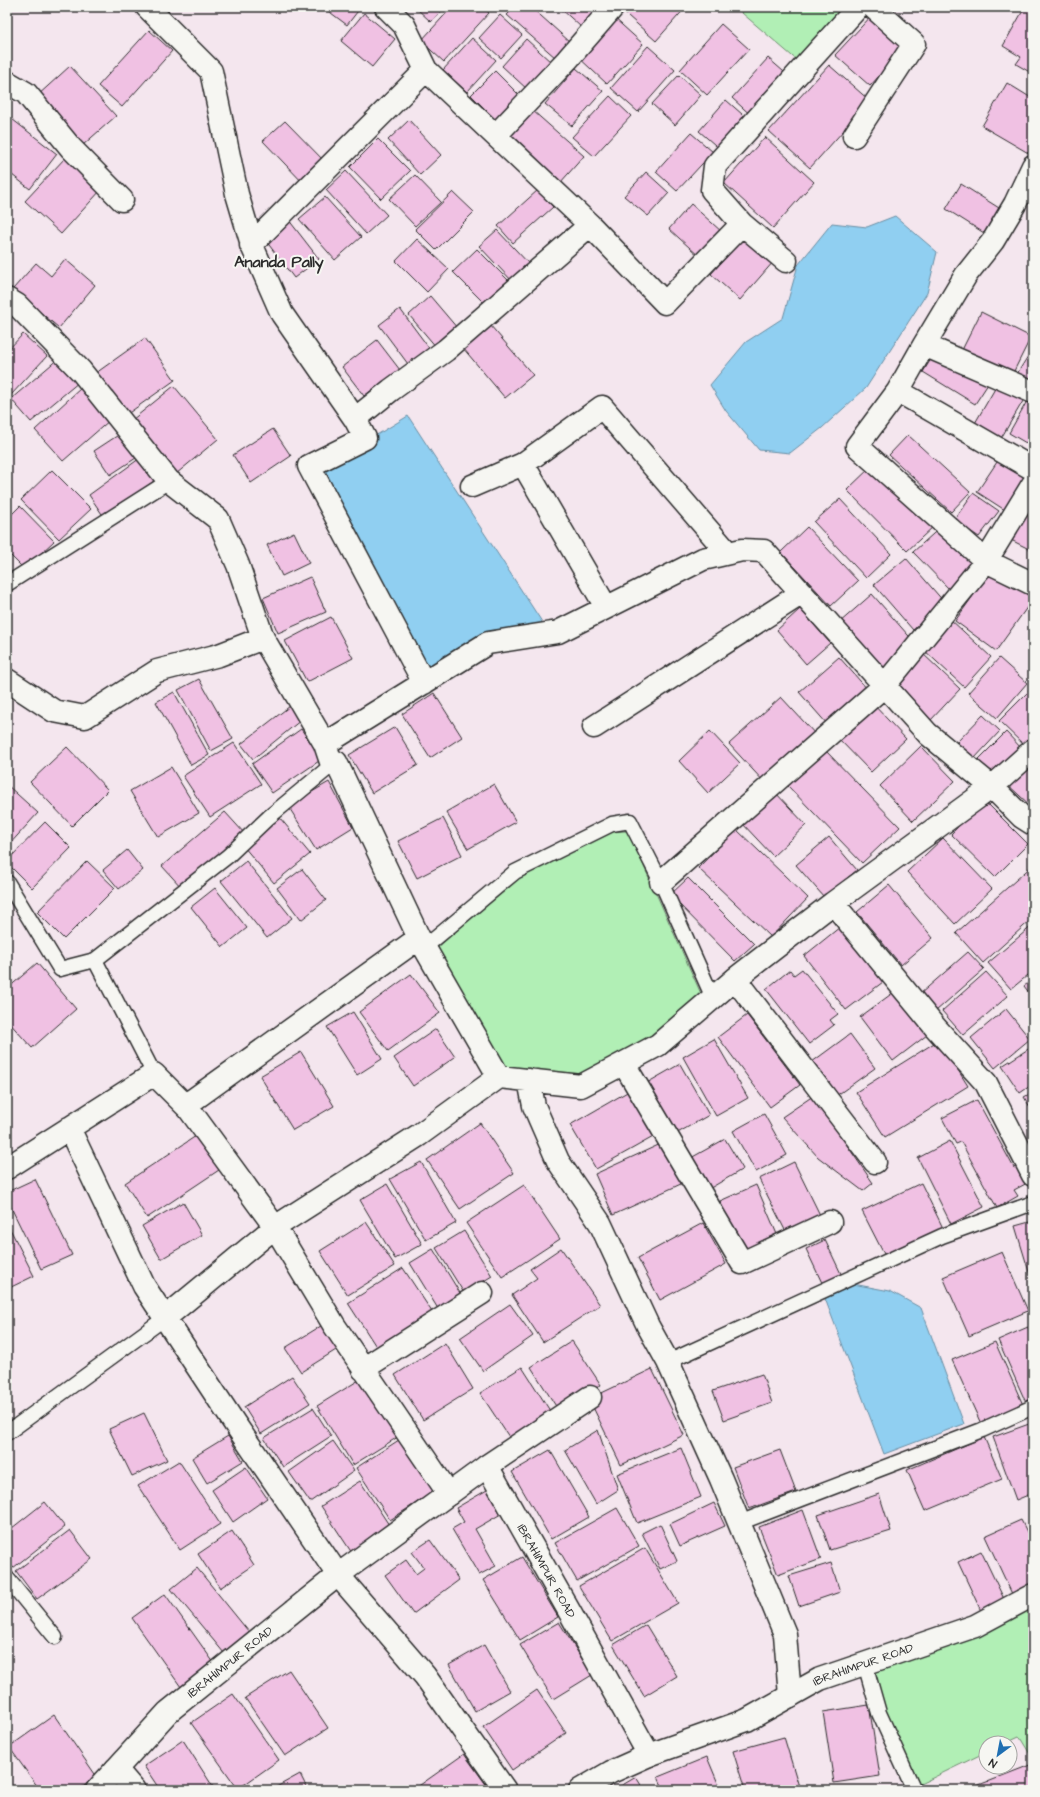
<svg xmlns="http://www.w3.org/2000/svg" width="1040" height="1797" font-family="'Architects Daughter',sans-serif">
  <rect width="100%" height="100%" fill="#f4e6ee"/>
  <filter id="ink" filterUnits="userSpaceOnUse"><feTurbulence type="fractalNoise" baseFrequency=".025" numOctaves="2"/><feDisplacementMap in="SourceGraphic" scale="8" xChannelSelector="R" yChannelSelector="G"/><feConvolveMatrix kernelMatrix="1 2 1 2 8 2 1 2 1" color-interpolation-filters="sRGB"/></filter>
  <g filter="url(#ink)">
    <!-- green -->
    <path fill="#b1efb5" stroke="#6e8d70" d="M735,7H848L799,62Z
      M628,831L702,996L655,1040L579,1077L504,1069L434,951L513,880L608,832Z
      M1033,1603V1759L1019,1736L1004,1743H986V1752L918,1785L882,1707L874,1670Z"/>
    <!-- water -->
    <path fill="#90cff1" stroke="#688da2" d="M895,216L937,252L927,293L866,388L822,428L790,453L759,450L726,411L710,385L746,342L783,318L798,265L832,223L867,227Z
      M408,416L544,625L478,636L427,672L319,470Z
      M853,1284L890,1291L921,1308L964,1424L884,1454L824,1296Z"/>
    <!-- building -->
    <path fill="#f0c1e3" stroke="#2b2b2b" d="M323,7H361L347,25Z
      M415,7H445L431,22Z
      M452,7H483L489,13L444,62L421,41Z
      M515,7H531L570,42L556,58L507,15Z
      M559,7H600L581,27Z
      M618,7H686L656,41Z
      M1025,7H1033V74L1016,64L1021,57L1003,46Z
      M364,13L395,39L372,67L341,41Z
      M874,13L909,43L870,86L835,55Z
      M500,15L522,35L501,58L479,38Z
      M612,16L643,44L607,84L576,55Z
      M721,24L749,49L707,95L680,70Z
      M149,30L172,51L122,107L98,86Z
      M472,38L496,60L467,92L443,70Z
      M526,39L552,63L528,90L502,66Z
      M648,46L675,70L638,112L611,88Z
      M768,58L791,78L754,118L732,98Z
      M829,65L870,101L810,168L769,131Z
      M70,66L116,116L83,145L37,96Z
      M576,68L603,91L572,126L545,104Z
      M495,71L520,96L496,120L471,95Z
      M679,75L701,95L675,125L652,104Z
      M1007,83L1033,99V149L1030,154L982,126Z
      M610,96L631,116L594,156L572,137Z
      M726,100L751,122L723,152L699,131Z
      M532,110L584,156L560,183L507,136Z
      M8,116L57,154L30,189L7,171V118Z
      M409,120L441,155L420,175L388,140Z
      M285,121L328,165L306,186L263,141Z
      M691,133L713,152L677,191L656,172Z
      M765,137L814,182L773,228L724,183Z
      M378,139L410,171L381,199L350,167Z
      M65,158L101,190L61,234L25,201Z
      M346,171L387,215L366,234L326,190Z
      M646,172L669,193L648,216L624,196Z
      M415,175L441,202L415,226L389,199Z
      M961,184L1007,213L992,238L946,209Z
      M538,190L553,207L513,243L498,226Z
      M453,192L474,212L436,250L415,229Z
      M325,197L361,237L335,260L299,219Z
      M691,204L722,232L700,257L669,229Z
      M288,219L319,259L294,278L263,237Z
      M497,230L531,266L513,282L479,246Z
      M745,236L774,261L740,300L711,274Z
      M417,239L449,269L427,292L396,261Z
      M477,249L510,282L486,305L453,272Z
      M65,259L95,285L59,328L13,289L36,263L51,276Z
      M430,296L458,329L437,348L409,315Z
      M400,309L429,348L408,364L379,325Z
      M981,312L1031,337L1010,379L960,354Z
      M490,325L533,375L505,398L463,348Z
      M23,334L47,356L11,395L7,392V351Z
      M145,338L175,380L126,415L96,373Z
      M377,340L400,370L364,396L342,367Z
      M1033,348V386L1015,377Z
      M936,351L988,384L975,404L923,372Z
      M59,358L79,382L31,422L11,399Z
      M1000,380L1026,396L997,445L971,430Z
      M174,386L218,439L176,474L132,420Z
      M81,388L110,420L63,461L35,430Z
      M1031,394L1033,395V431L1026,443L1009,433Z
      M273,429L291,456L251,483L233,455Z
      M123,432L139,456L110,475L94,451Z
      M908,435L970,492L951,512L889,455Z
      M1033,439V463L1023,459Z
      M1003,453L1033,472L1011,514L977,492Z
      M143,456L158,478L104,517L89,495Z
      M874,464L934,526L907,551L847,490Z
      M52,470L91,509L59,539L21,500Z
      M973,493L999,511L979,537L954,520Z
      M840,499L891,554L866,578L814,522Z
      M1029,503L1033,505V551L1011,540Z
      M20,506L54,541L24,569L7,552V519Z
      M943,525L979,564L951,591L913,552Z
      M807,527L858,581L831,606L781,552Z
      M294,532L309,563L282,576L267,545Z
      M906,558L945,603L913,630L874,585Z
      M993,568L1033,597V599L996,651L955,621Z
      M310,577L326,612L278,633L263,598Z
      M872,594L915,643L882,672L839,623Z
      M800,609L830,643L806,664L777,630Z
      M331,617L353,658L307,682L285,641Z
      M950,619L991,657L964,687L923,649Z
      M921,652L960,689L930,721L890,683Z
      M839,657L868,690L828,725L799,692Z
      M999,658L1027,683L997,718L968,693Z
      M199,679L233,739L211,751L178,690Z
      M1033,687V738L1025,746L999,721Z
      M174,692L209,755L191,765L156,702Z
      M434,693L462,737L430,758L402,714Z
      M781,697L817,736L765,783L729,744Z
      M871,702L906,739L871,772L835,735Z
      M290,706L301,720L253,759L241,744Z
      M983,715L1000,731L974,759L957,742Z
      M395,727L418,765L372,793L349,755Z
      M301,729L322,759L272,793L252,764Z
      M710,731L740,763L708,793L679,761Z
      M1006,732L1023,750L995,777L978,760Z
      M234,743L261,784L210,817L183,776Z
      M921,746L955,781L913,821L880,786Z
      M67,747L108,790L72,826L30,782Z
      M824,749L900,827L862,863L787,785Z
      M1033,754V808L1006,783Z
      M171,767L199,813L158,837L130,791Z
      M329,782L353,827L316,850L288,806Z
      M494,784L516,822L468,849L446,812Z
      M7,785L38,813L7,847Z
      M774,791L806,825L773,856L741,822Z
      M984,800L1028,844L995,877L951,834Z
      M225,812L245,834L182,888L162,866Z
      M280,818L310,854L274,883L244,847Z
      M443,818L462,855L417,878L398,841Z
      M45,822L71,848L32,888L7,863V861Z
      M736,829L808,898L771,937L698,868Z
      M829,837L857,870L824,897L796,865Z
      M943,838L992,889L955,924L907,872Z
      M127,850L143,870L119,889L103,870Z
      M87,861L115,888L64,939L37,912Z
      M246,861L292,918L267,938L221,881Z
      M1033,865V918L983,963L956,933Z
      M302,869L326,900L301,920L277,888Z
      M688,878L754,944L735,961L670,895Z
      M889,885L933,938L901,965L857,912Z
      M215,888L247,928L223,947L191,907Z
      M1033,925V971L1011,989L988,963Z
      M840,927L883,982L846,1010L804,956Z
      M968,952L984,969L936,1011L920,994Z
      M37,963L76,1009L32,1048L7,1020V989Z
      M802,969L838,1014L830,1020L834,1025L809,1044L766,989L790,970L794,975Z
      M986,972L1008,996L963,1035L942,1011Z
      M411,974L440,1013L388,1051L359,1012Z
      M1033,980V998L1024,986Z
      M894,992L927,1035L893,1061L860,1017Z
      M1006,1009L1030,1039L995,1068L971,1038Z
      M353,1012L382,1059L357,1075L327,1027Z
      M747,1015L800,1085L770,1107L718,1037Z
      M436,1029L455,1057L413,1086L394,1058Z
      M850,1034L875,1068L836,1096L812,1062Z
      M714,1039L748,1098L716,1116L683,1057Z
      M939,1040L968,1086L885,1137L856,1092Z
      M1033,1046V1084L1020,1093L1002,1066Z
      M301,1052L334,1106L293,1130L260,1076Z
      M680,1064L709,1115L674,1135L645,1084Z
      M629,1091L655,1136L596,1169L570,1125Z
      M1033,1092V1112L1024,1097Z
      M813,1096L873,1183L863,1191L818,1157L782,1117Z
      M977,1100L1014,1168L1024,1162L1033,1180L1014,1190L1018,1196L997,1208L961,1142L956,1144L942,1118Z
      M764,1114L787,1155L756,1172L733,1131Z
      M480,1123L514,1173L460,1209L427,1160Z
      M199,1134L222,1168L147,1218L125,1183Z
      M725,1139L743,1169L707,1190L689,1159Z
      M950,1141L984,1207L951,1224L918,1158Z
      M665,1142L683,1183L613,1215L595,1174Z
      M421,1162L456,1223L426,1240L390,1179Z
      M794,1162L821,1217L787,1234L759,1179Z
      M35,1179L72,1255L41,1269L7,1199V1192Z
      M921,1183L943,1228L885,1256L862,1211Z
      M387,1184L422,1244L395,1259L360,1200Z
      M524,1185L560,1239L502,1277L466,1223Z
      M756,1185L779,1239L743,1254L720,1201Z
      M183,1202L202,1235L161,1259L142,1226Z
      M1033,1221V1285L1015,1226Z
      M366,1222L395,1266L348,1295L320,1251Z
      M7,1223L34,1276L7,1289Z
      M703,1223L726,1264L660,1300L638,1258Z
      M464,1231L492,1276L464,1293L436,1248Z
      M825,1240L843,1278L824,1287L806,1249Z
      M561,1248L600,1305L543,1342L512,1295L537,1278L530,1269Z
      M433,1249L463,1298L440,1312L410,1263Z
      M1002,1252L1028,1311L969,1336L943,1277Z
      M403,1268L434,1315L379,1351L348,1303Z
      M510,1304L533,1336L483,1371L460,1338Z
      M329,1321L344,1345L301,1372L285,1348Z
      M1028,1327L1033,1337V1402L1027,1405L998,1340Z
      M572,1341L601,1385L559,1411L531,1367Z
      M995,1342L1024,1407L982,1426L952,1360Z
      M445,1343L473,1389L423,1420L395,1375Z
      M522,1367L554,1417L513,1443L480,1393Z
      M652,1369L684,1435L621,1465L589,1399Z
      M762,1374L772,1403L724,1420L713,1391Z
      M292,1376L310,1403L261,1434L244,1407Z
      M364,1377L401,1435L353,1465L317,1406Z
      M313,1408L331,1436L283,1467L264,1438Z
      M144,1413L167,1460L132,1476L109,1429Z
      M1029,1424L1033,1436V1493L1016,1500L993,1437Z
      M598,1430L618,1490L596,1504L565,1450Z
      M228,1436L243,1461L207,1483L192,1458Z
      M405,1436L439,1488L390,1520L356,1468Z
      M984,1437L1002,1479L925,1511L907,1470Z
      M333,1441L354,1471L310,1502L289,1472Z
      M681,1448L701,1497L637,1523L617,1474Z
      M550,1450L589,1517L551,1539L512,1472Z
      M780,1450L796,1492L749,1509L733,1467Z
      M179,1461L220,1524L180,1550L138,1486Z
      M246,1467L267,1498L233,1522L212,1490Z
      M360,1481L391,1528L352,1553L321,1506Z
      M487,1490L501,1514L475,1529L496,1566L479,1575L452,1529L464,1522L456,1508Z
      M879,1494L891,1531L830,1550L818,1515Z
      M45,1502L65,1527L13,1568L7,1560V1532Z
      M714,1503L725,1526L680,1546L670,1524Z
      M617,1508L639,1546L577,1581L555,1543Z
      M803,1510L821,1559L778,1575L759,1527Z
      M1021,1520L1033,1544V1584L1012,1594L985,1536Z
      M660,1524L677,1561L660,1569L642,1533Z
      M70,1530L92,1559L37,1599L16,1571Z
      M232,1531L254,1565L220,1588L198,1554Z
      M430,1540L459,1580L413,1614L385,1575L406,1560L416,1574L424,1568L412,1552Z
      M645,1548L678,1603L612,1641L579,1586Z
      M981,1551L1004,1599L981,1611L958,1562Z
      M522,1557L558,1617L520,1640L483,1580Z
      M831,1563L840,1592L799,1606L789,1576Z
      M197,1568L249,1632L224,1653L171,1589Z
      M165,1594L214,1663L181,1687L132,1618Z
      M559,1622L592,1675L553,1699L520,1645Z
      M646,1625L677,1676L644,1696L613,1645Z
      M484,1645L510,1691L475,1711L449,1665Z
      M289,1670L328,1728L285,1756L245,1698Z
      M537,1690L566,1733L512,1770L483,1727Z
      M233,1694L279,1760L238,1789L191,1723Z
      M869,1705L880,1776L834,1783L823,1712Z
      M54,1715L97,1777L78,1790H40L9,1747Z
      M784,1737L800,1790H745L733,1751Z
      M183,1740L215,1790H160L144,1766Z
      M464,1754L490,1790H413Z
      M707,1757L720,1788L716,1790H664L658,1777Z
      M1030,1765L1033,1773V1790H966Z
      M300,1774L308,1790H271Z
      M636,1777L644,1790H614Z"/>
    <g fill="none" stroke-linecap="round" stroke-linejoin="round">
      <!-- service casing -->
      <g stroke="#2b2b2b" stroke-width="17">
        <path id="service" d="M7,584L169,481
          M7,882L60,969L95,960
          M425,947L515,872L612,824L630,821L661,882L713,998
          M154,1074L95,960L228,856L269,817L332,765
          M668,1362L942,1236L1033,1203
          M7,1433L165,1318
          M739,1523L982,1430L1033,1407
          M7,1578L55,1637
          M865,1664L879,1713L914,1790"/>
      </g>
      <!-- minor casing -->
      <g stroke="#2b2b2b" stroke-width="25">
        <path id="minor" d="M147,7L211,71L237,194L253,248L282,314L355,419L365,438L309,466L424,683
          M386,7L404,25L426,70L590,225L665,303L742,224
          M7,82L26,93L71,148L122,200
          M496,135L567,60L613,7
          M854,136L914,44L873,7
          M251,245L426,70
          M786,261L742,224L712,190L715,166L858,7
          M7,299L17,305L81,371L169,481L218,519L238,565L263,638L325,744L332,765L336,762L419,938L499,1077
          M924,345L966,275L993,241L1015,204L1033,166
          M898,391L857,446L986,561L1033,584
          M1033,392L924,345L898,391L1033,469
          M355,419L391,390L446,350L590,225
          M523,464L606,607
          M472,486L523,464L602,407L728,553
          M7,680L54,711L85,717L157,671L219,655L263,638
          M594,727L802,593
          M325,744L488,643L558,632L703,559L742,550L764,551L928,734L992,787L1022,817L1033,824
          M661,882L884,686L986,561L1033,484
          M833,903L935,1027L986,1083L1033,1175
          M735,979L875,1162
          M624,1064L742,1263L830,1222
          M529,1080L534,1106L558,1161L600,1223L648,1326L668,1362L721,1479L785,1634L790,1696
          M186,1105L419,938
          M69,1128L144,1286L235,1424L338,1575L425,1676L505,1790
          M7,1168L154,1074L189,1109L275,1227L334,1325L449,1494
          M165,1318L275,1227L419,1135L499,1077L581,1086L658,1045L735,979L833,903L992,787L1033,750
          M363,1369L482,1293
          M487,1466L590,1397
          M116,1769L134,1790
          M580,1790L611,1772L649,1755"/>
      </g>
      <!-- tertiary casing -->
      <g stroke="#2b2b2b" stroke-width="25">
        <g id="tertiary">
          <path id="s1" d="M97,1790L168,1712L338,1575L487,1466L568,1609L649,1755L747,1720L820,1679L975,1626L1033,1595"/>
        </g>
      </g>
      <!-- service -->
      <use href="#service" stroke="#f6f6f2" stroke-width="14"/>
      <!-- minor -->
      <use href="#minor" stroke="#f6f6f2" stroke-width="22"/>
      <!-- tertiary -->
      <use href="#tertiary" stroke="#f6f6f2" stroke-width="22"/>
    </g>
  </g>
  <g text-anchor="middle" stroke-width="4" stroke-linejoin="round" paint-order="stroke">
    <!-- street labels -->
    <g font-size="12" fill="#2b2b2b" stroke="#f6f6f2">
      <text dy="4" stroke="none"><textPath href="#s1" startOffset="629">IBRAHIMPUR ROAD</textPath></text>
      <text dy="4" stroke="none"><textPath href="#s1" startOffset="185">IBRAHIMPUR ROAD</textPath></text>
      <text dy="4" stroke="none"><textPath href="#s1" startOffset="1073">IBRAHIMPUR ROAD</textPath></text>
    </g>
    <!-- district labels -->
    <g font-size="16" font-weight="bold" fill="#2b2b2b" stroke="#f6f6f2">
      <text x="279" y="267">Ananda Pally</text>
    </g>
  </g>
  <!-- margin -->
  <rect width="1040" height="1797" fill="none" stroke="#f6f6f2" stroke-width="24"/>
  <rect x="12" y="12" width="1016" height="1773" fill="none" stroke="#2b2b2b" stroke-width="1.5" filter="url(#ink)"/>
  <!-- north arrow -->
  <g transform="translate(998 1755) rotate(212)"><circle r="19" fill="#f6f6f2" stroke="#a5a5a2"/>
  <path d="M0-3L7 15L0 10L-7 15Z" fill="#1f6fb2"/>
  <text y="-6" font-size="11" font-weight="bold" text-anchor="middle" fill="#2b2b2b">N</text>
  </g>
</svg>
